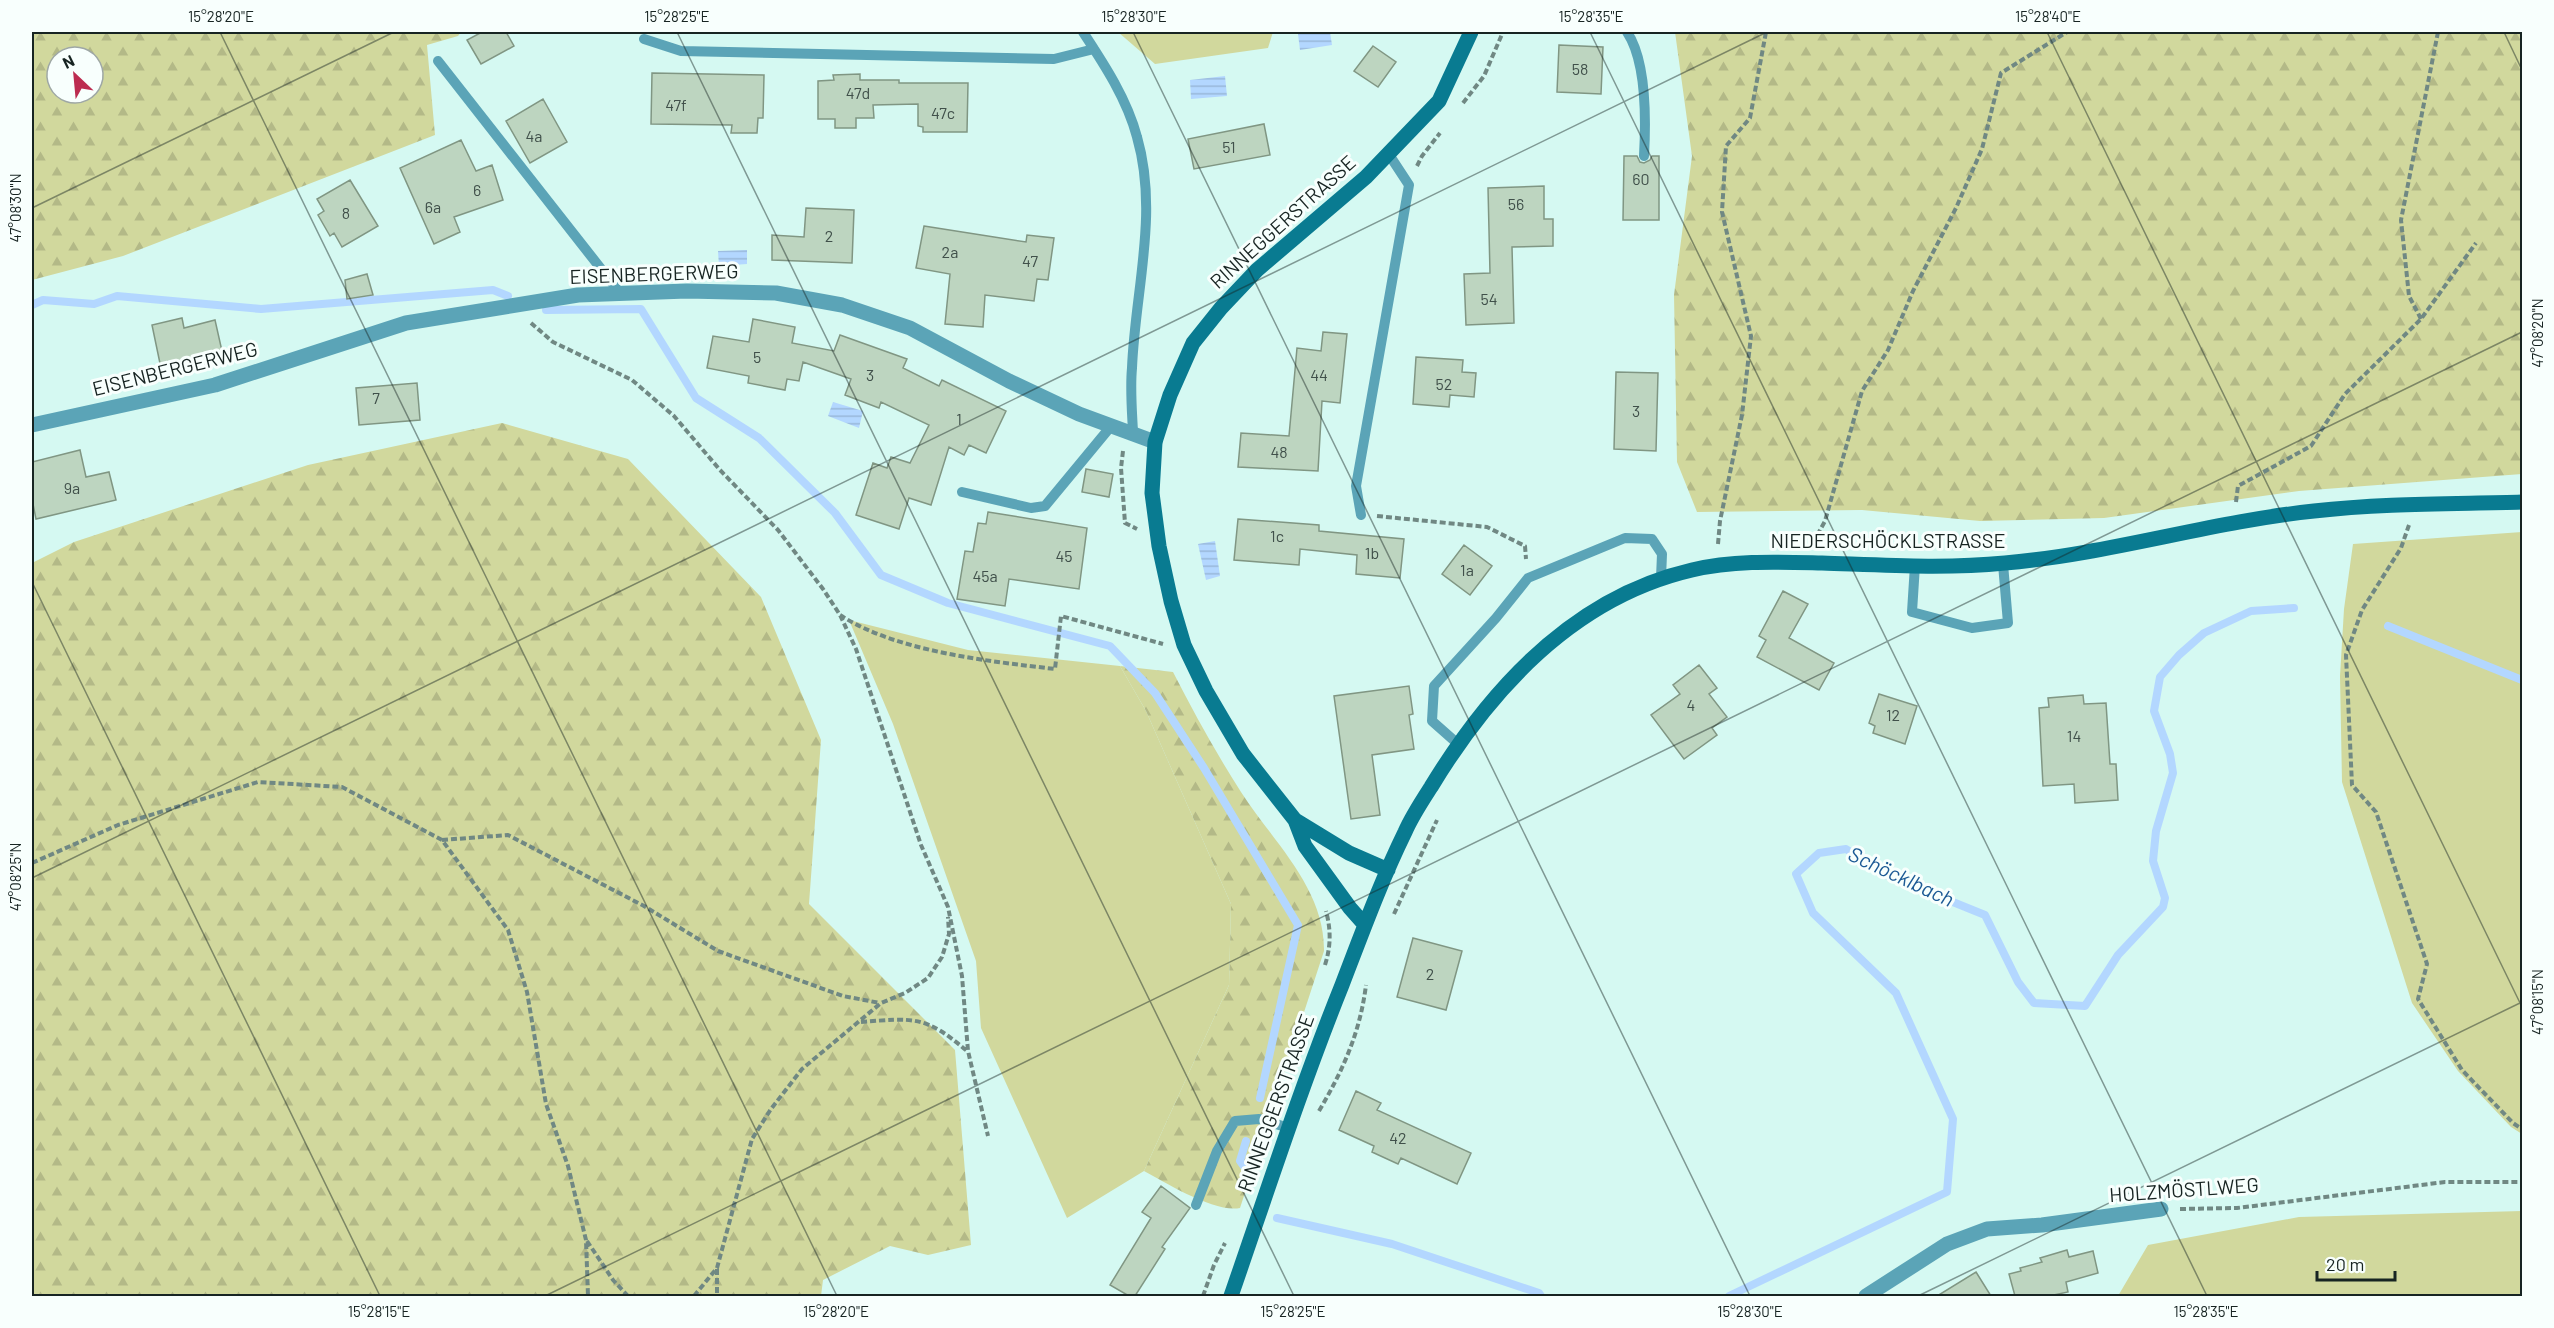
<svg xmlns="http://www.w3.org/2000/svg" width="2554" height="1328" font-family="Barlow,sans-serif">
  <defs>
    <pattern id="forest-firs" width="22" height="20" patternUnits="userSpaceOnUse" patternTransform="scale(1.5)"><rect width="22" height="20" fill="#d1d89d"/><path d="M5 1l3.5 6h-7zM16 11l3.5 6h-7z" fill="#b3b987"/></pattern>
    <pattern id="water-rules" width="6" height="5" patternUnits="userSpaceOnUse" patternTransform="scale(1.5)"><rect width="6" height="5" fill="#b3d7ff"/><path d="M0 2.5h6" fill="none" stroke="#99b8da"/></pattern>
  </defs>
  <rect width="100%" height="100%" fill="#d5f9f2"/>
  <!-- grass -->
  <path fill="#d1d89d" d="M1118,32H1273L1268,48L1155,64Z
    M2522,532V1134L2511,1127L2458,1071L2412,1003L2342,782L2340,676L2344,609L2353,544Z
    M849,620L968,650L1120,666L1146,711L1231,904L1229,985L1144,1171L1067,1218L981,1028L976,961L893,724Z
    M2522,1211V1296H2118L2148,1245L2299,1217Z"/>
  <!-- forest -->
  <path fill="url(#forest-firs)" fill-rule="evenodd" d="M32,32H461L458,36L427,45L435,135L123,256L32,280ZM57,57H93V93H57Z
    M1675,32H2522V474L2299,491L2104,518L1980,521L1862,510L1697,512L1677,462L1674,295L1692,156Z
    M502,423L628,459L761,597L821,740L809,904L955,1050L971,1245L928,1255L890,1246L823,1280L821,1296H32V563L74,542L308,465Z
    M1120,666L1173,672C1194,713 1216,753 1241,792C1273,842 1325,888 1324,951L1240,1208C1215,1213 1166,1183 1144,1171L1229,985L1231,904L1146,711Z"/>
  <!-- water -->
  <path fill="url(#water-rules)" d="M1314,32H1330L1332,45L1300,50L1298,34Z
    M1225,76L1227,96L1191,99L1190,80Z
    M747,250V264L719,266L718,251Z
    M833,402L863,411L859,428L828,416Z
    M1215,541L1220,576L1206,580L1198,544Z"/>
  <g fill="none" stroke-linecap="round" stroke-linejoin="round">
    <!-- stream -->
    <path stroke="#b3d7ff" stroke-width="8" d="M32,305L43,300L94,304L117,296L261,309L493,290L508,296
      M546,310L641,309L696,398L759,438L835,513L881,575L948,603L1110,646L1155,693L1204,768L1298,925L1260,1098
      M2388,626L2522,680
      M1245,1168L1240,1161L1246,1141
      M1277,1218L1392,1244L1539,1293L1541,1296
      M1729,1296L1947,1192L1953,1119L1896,993L1813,913L1796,874L1819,853L1846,849L1886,875L1985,915L2018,982L2034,1003L2085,1006L2118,955L2163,907L2165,898L2153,861L2156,831L2173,773L2170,754L2154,711L2160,677L2179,655L2204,633L2251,611L2294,608"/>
  </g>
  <!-- building -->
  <path fill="#bdd5c0" stroke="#809683" stroke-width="1.5" d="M482,32H506L514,46L481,64L467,40Z
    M1559,45L1603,47L1601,94L1557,92Z
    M1373,46L1396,62L1378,87L1354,71Z
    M652,73L764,75L763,118H758L757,133H731L732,125L651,124Z
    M860,74V80H899V83H968L967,132H923V127L918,126V104L873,105L874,118H856V128H835V119H818V81L834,80L833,75Z
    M543,99L567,142L530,163L506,121Z
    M1264,124L1270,155L1194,169L1188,139Z
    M461,140L476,171L492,165L503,200L454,217L460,232L434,244L400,168Z
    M1624,156H1637L1640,162L1644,163L1650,160L1652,156H1659V220H1623Z
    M350,180L378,226L342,247L334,233L330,236L318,215L324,211L317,199Z
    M1544,186V219H1553V246L1512,247L1514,323L1466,325L1464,274L1490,273L1488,188Z
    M806,208L854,210L852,263L772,260V235L804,237Z
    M924,226L1026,242L1027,235L1054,238L1048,280L1037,279L1034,301L985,295L983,327L945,324L950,274L916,268Z
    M367,274L373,295L347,299L345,280Z
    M182,318L184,328L215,320L224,360L162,373L152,325Z
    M753,319L795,327L792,343L834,351L840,335L907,359L903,368L939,386L942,380L1006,411L986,453L969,445L964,455L949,447L931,505L909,498L899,529L856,515L873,463L887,468L891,457L910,463L929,425L881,402L879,408L845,395L851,379L803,362L799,381L787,379L785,390L748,383L749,376L707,368L713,336L749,342Z
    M1323,332L1347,334L1340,403L1322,401L1318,471L1238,467L1241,433L1289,436L1297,348L1321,351Z
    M1416,357L1463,360L1462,372L1476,373L1474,397L1450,395L1449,407L1413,404Z
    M1616,372L1658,373L1656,451L1614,449Z
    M417,383L420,420L359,425L356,388Z
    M80,450L86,477L109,472L116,500L36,519L32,499V462Z
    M1086,469L1113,474L1109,497L1082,492Z
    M988,512L1087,528L1079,589L1009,579L1005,606L957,599L965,551L973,552L978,523L986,524Z
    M1238,519L1319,525V531L1404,539L1400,578L1356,574L1357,555L1300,549L1299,565L1234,560Z
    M1464,545L1492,566L1470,595L1442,574Z
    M1783,591L1808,604L1789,638L1834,663L1819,690L1757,657L1766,640L1759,636Z
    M1699,665L1717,688L1709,694L1727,717L1712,728L1717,735L1684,759L1651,715L1680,694L1673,685Z
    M1409,686L1413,714L1409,715L1414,749L1372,755L1380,815L1351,819L1334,696Z
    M1879,694L1917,706L1905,744L1873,733L1875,726L1869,723Z
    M2083,695L2084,704L2106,703L2110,764H2116L2118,800L2075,803L2074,784L2043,786L2039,708L2049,707L2048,698Z
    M1413,938L1462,951L1446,1010L1397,997Z
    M1356,1091L1381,1103L1377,1110L1471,1153L1457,1184L1401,1158L1398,1164L1372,1152L1374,1146L1339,1130Z
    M1161,1186L1190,1208L1162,1247L1165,1249L1135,1296H1129L1110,1285L1151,1218L1142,1212Z
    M2067,1250L2069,1257L2093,1251L2098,1273L2066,1282L2068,1292L2049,1296H2015L2009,1274L2021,1271L2020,1268L2042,1262L2040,1258Z
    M1976,1272L1991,1296H1937Z"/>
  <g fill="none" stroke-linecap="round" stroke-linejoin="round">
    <!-- path -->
    <path stroke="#708883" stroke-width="4" stroke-dasharray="6 3" stroke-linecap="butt" d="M1463,103L1484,76L1503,32
      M1417,166L1422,156L1440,133
      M2421,319L2409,296L2401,220L2438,32
      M531,323L553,342L632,380L674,416L720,470L778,530L823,589L840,615L856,649L921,845L948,907L962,976L968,1051L988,1136
      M1123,451L1121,468L1125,523L1137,529
      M2236,502L2238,486L2311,446L2345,394L2421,319L2476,243
      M1377,516L1487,527L1525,546L1526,559
      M2409,525L2401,548L2362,610L2346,655L2352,785L2376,812L2427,964L2418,999L2462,1070L2513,1123L2522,1129
      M1813,543L1825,521L1862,391L1888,350L1913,291L1956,208L1982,149L2001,73L2067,32
      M1718,544L1720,521L1742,415L1751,336L1722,212L1726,146L1750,118L1766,32
      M840,615C897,652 988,661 1055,669L1061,616L1163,644
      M442,840L508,835L644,906L718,951L843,996L880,1003
      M32,863L118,825L258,782L342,787L442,840L508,930L527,992L546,1104L568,1166L586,1240L588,1296
      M1394,914L1437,820
      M1325,965C1331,946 1331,930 1326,911
      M861,1022C914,1018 925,1015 967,1051
      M1319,1111C1343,1070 1360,1033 1366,985
      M2180,1209L2237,1208L2445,1182H2522
      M587,1241L613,1280L628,1296
      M717,1269V1296
      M694,1296L717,1268L752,1139L771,1109L802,1069L881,1003L905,993L928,978L942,957L949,934L948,917
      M1203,1296L1214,1265L1225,1243"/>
    <!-- lane -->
    <path stroke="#5ba4b7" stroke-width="10" d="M1083,32C1104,64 1127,99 1137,137C1159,213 1135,291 1132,368C1130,389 1132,411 1133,432
      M1627,32C1647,62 1646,120 1644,156
      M644,39L681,51L1054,59L1094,49
      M438,61L620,293
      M962,492L1031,508L1045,506L1112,425
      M1361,515L1356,486L1409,185L1388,153
      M1915,565L1912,612L1972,628L2008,623L2003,564
      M1458,744L1432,721L1434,686L1496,618L1528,578L1625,538L1652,539L1662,554L1661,578
      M1196,1205L1217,1151L1235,1121L1259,1119L1289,1128"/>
    <!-- street -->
    <path stroke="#5ba4b7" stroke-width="15" d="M32,425L215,385L406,323L578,295L687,291L776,293L842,305L910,328L1009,381L1079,414L1155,442
      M1866,1296L1947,1244L1987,1229L2042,1225L2161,1209"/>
    <!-- secondary -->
    <path stroke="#097b91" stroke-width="15" d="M1295,820L1349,853L1388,870
      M1365,925L1350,908L1305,846L1295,820L1243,754L1206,691L1184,645L1171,601L1159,546L1152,493L1155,442L1170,395L1193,343L1221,308L1257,270L1366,177L1439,101L1471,32
      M1231,1296C1267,1192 1301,1087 1342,985C1362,933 1381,881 1405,832C1412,816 1422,801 1431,787C1491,688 1575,597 1692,570C1734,560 1779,562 1822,563C1882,565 1944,569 2005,563C2109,554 2210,522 2314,511C2383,503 2453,504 2522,502"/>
  </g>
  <!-- ticks -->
  <path fill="none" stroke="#172422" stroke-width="1.5" stroke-opacity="0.45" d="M220,32L837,1296M677,32L1294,1296M1133,32L1750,1296M1590,32L2207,1296M2047,32L2522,1007M2504,32L2522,70M32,208L394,32M32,582L380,1296M32,878L1767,32M545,1296L2522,332M1918,1296L2522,1002"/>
  <g text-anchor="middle" stroke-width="6" stroke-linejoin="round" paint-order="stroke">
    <!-- number labels -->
    <g font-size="16" fill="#40504a">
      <text x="1580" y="75">58</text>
      <text x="858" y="99">47d</text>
      <text x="676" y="111">47f</text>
      <text x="943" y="119">47c</text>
      <text x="534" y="142">4a</text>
      <text x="1229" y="153">51</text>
      <text x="1641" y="185">60</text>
      <text x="477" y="196">6</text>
      <text x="1516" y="210">56</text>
      <text x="433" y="213">6a</text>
      <text x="346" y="219">8</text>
      <text x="829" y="242">2</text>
      <text x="950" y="258">2a</text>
      <text x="1030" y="267">47</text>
      <text x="1489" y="305">54</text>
      <text x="757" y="363">5</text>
      <text x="870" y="381">3</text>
      <text x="1319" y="381">44</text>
      <text x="1444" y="390">52</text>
      <text x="376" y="404">7</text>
      <text x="1636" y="417">3</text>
      <text x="959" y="425">1</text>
      <text x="1279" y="458">48</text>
      <text x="72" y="494">9a</text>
      <text x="1277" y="542">1c</text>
      <text x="1372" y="559">1b</text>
      <text x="1064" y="562">45</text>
      <text x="1467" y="576">1a</text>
      <text x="985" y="582">45a</text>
      <text x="1691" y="711">4</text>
      <text x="1893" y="721">12</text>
      <text x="2074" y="742">14</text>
      <text x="1430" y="980">2</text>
      <text x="1398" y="1144">42</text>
    </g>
    <!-- street labels -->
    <g font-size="20" fill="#172422" stroke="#f8fffd">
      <text transform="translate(1283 222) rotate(-42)" y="7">RINNEGGERSTRASSE</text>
      <text transform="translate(654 274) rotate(-2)" y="7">EISENBERGERWEG</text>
      <text transform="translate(175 369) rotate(-14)" y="7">EISENBERGERWEG</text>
      <text x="1888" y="548">NIEDERSCHÖCKLSTRASSE</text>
      <text transform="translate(1276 1103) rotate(-70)" y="7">RINNEGGERSTRASSE</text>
      <text transform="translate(2184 1190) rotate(-4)" y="7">HOLZMÖSTLWEG</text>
    </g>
    <!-- water labels -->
    <g font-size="21" font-style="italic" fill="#1c5a95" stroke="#f8fffd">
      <text transform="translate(1901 877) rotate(25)" y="7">Schöcklbach</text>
    </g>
  </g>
  <!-- border -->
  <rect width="2554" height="1328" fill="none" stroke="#f8fffd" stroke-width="66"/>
  <!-- north arrow -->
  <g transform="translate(75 75) rotate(334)"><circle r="28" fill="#f8fffd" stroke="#9ea7a5" stroke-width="1.5"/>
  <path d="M0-4.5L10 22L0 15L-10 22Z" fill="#bc2c50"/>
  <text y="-9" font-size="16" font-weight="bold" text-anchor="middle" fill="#172422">N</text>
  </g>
  <!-- scale -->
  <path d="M2317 1271v9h78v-9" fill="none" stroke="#172422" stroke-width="3"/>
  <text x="2326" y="1271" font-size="18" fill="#172422" stroke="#f8fffd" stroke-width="4.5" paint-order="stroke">20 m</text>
  <rect x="33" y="33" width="2488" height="1262" fill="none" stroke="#172422" stroke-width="2"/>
  <g font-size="15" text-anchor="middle" fill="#172422">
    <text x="221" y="22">15°28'20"E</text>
    <text x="677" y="22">15°28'25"E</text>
    <text x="1134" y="22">15°28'30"E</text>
    <text x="1591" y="22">15°28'35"E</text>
    <text x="2048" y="22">15°28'40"E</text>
    <text transform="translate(16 208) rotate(-90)" y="5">47°08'30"N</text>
    <text transform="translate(2538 333) rotate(-90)" y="5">47°08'20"N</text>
    <text transform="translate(16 877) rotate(-90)" y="5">47°08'25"N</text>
    <text transform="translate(2538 1002) rotate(-90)" y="5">47°08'15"N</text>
    <text x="379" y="1317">15°28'15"E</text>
    <text x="836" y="1317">15°28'20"E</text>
    <text x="1293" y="1317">15°28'25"E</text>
    <text x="1750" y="1317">15°28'30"E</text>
    <text x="2206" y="1317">15°28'35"E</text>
  </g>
</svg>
